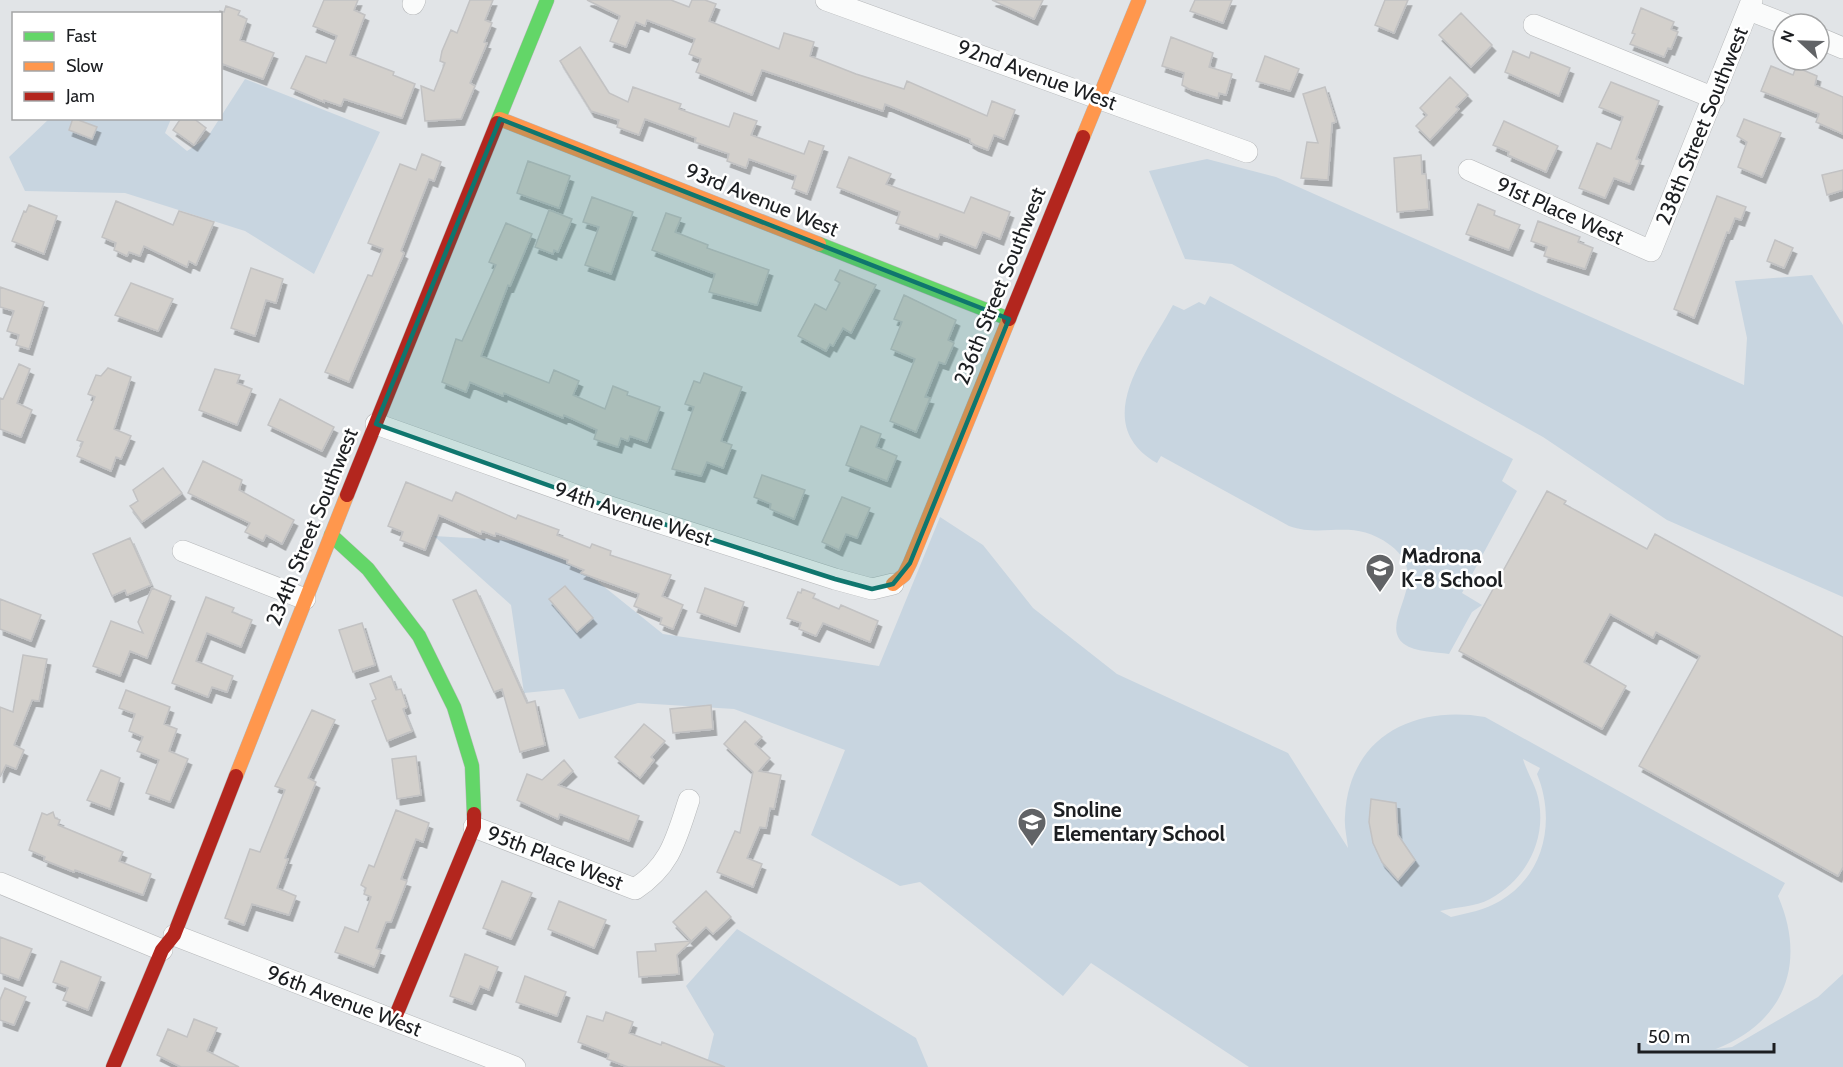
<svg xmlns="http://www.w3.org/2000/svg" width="1843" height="1067" font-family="Cabin,sans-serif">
  <defs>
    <filter id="shadow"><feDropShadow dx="3.5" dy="6" stdDeviation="0" flood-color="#0004"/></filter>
  </defs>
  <rect width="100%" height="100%" fill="#e1e4e7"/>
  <!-- green -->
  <path fill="#c8d5e0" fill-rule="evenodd" d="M245,79L380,132L314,274L245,231L125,193L25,191L9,157L50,118L171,119L165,133L187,151L207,138Z
    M1207,159L1276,177L1744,385L1747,338L1735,281L1812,275L1843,325V597L1667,520L1543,437L1232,264L1185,259L1149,171Z
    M1210,296L1513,459L1502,481L1517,491L1462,593L1482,605L1472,612L1449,654C1436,652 1415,652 1404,644C1376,622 1436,579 1390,545C1352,517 1326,539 1289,526L1161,456L1157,463C1088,423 1147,354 1173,305L1184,310L1199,302L1205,305Z
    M940,517L983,545L1033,608L1117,674L1288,753L1348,848C1347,838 1344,827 1345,816C1349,737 1413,705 1485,717L1785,883L1778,896C1807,963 1785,1022 1716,1049L1732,1047L1818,997L1843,974V1067H1249L1091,963L1063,996L920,882L900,886L811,835L845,750L734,709L638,703L579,719L564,689L524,693L511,605L434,536L536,542L597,581L663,634L879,666ZM1523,759L1540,768L1537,774C1556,820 1545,875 1500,901C1485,910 1468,913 1451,917L1440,911C1456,907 1475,907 1490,899C1525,880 1546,842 1539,802C1537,787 1527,773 1523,759Z
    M737,929L916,1038L928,1067H706L714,1034L686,986Z"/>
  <!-- building -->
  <path fill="#d3d0cc" stroke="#c2c2c3" stroke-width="1.5" filter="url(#shadow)" d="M324,0H358L354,10L365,15L350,55L394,72L393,75L415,84L402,118L344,99L341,106L324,100V102L291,88L306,56L326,63L337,36L313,26Z
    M470,0H493L485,20L492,23L484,42L487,43L470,83L475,86L461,119L425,121L421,86L434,91L445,63L440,61L442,51L451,30L457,33Z
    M587,0H671L689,7L692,0H705L716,4L709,21L779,49L784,33L814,42L810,56L856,74L904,89L907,81L987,116L992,101L1015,110L1004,139L994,135L988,150L975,145L970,142V139L885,104L883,111L762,70L752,95L696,72L701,59L689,54L695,39L647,20L645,26L636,22L626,47L610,41L620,16Z
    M992,0H1043L1034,19Z
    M1195,0H1232L1223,23L1190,11Z
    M1385,0H1408L1394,33L1375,25Z
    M226,6L240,11L238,15L247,19L240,40L274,53L263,79L220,63V11L224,12Z
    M1641,8L1674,22L1671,29L1678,32L1671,49L1668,48L1664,57L1630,44L1635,34L1632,33Z
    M1461,13L1492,45L1471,67L1439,35Z
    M1171,37L1213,53L1209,67L1232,74L1226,95L1219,93L1218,98L1189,89L1182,85L1184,73L1162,66Z
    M580,47L609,93L628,102L633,87L681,104L679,109L729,127L734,113L757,121L751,135L804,154L809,141L824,146L807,194L792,188L796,176L749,159L746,168L727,161L729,154L695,142L696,138L645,119L639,135L617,127L619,120L591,111L560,61Z
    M1513,51L1529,58L1531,52L1570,68L1559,96L1505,72Z
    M1265,56L1299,69L1290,91L1256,81Z
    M1771,66L1793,75L1796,67L1817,76L1815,85L1843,97V134L1816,122L1819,114L1761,91Z
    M1450,77L1468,95L1456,107L1459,109L1430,140L1416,126L1427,115L1420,108Z
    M1611,82L1659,101L1636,159L1640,160L1630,184L1614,178L1605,198L1579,188L1597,143L1611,149L1623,117L1599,107Z
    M1325,87L1336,122L1332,123L1328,180L1301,178L1307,142L1318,143L1303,94Z
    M73,118L97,127L92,139L69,130Z
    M181,118H193L206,128L194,145L173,130Z
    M1744,119L1781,133L1762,177L1738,167L1747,142L1737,136Z
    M1504,121L1558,146L1546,172L1508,155L1509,152L1493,145Z
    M422,154L441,162L434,181L429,179L401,251L404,253L349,382L325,372L368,275L372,276L383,249L368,243L400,164L416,170Z
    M1421,155L1422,174H1426L1429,209L1397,212L1394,158Z
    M849,157L891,174L886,184L964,213L971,197L1010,212L1000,239L983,232L976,248L940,234L938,239L896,223L900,212L837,187Z
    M528,161L570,176L559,208L517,193Z
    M1843,170V190L1827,195L1822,175Z
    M1717,196L1746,207L1741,220L1735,218L1729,233L1727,232L1694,318L1674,309Z
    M592,197L633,212L611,274L585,265L599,227L583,222Z
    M116,201L173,225L179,211L214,222L196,265L189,261L187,267L144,246L140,256L129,252L127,256L114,250L116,243L102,237Z
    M1478,204L1495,211L1494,215L1520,225L1509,250L1466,234Z
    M29,205L57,216L44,254L12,241L24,211L26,212Z
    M549,210L572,219L558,252L554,250L553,254L535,247Z
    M666,213L681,218L675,232L708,245L707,248L769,270L757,305L709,292L715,274L652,250Z
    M1538,221L1580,237L1578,242L1593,248L1585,269L1544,256L1547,247L1531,241Z
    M506,223L532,234L510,286L508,285L481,356L549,383L554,370L579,381L573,395L605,409L613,386L628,392L627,395L660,407L647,442L630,436L628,441L621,438L618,447L594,439L597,430L564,415L563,418L504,393L503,396L470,382L466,392L442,382L456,339L462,341L496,265L489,262Z
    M1775,240L1793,248L1784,268L1767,261Z
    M251,268L283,279L276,303L266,300L255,336L231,328Z
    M840,270L876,285L851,333L843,328L833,346L830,344L826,351L798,336L815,304L826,310L840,283L835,280Z
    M131,283L173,299L158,331L115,315Z
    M0,287L44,302L29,349L16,345L19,335L7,331L14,311L0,307Z
    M904,295L956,320L948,340L954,343L945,364L939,362L925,397L930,398L916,432L890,421L915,359L891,349L902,322L894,319Z
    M19,364L30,369L17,403L32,410L21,437L0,429V398L3,399Z
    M108,368L131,377L114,429L131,436L121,459L116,457L111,471L77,456L83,442L77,440L95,397L88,394L96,375L101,376Z
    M215,369L240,375L237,383L252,389L237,425L199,410Z
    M704,373L742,387L721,441L732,445L723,468L707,462L701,476L672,469L694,407L685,404L694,381L700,383Z
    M280,399L334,427L322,451L268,425Z
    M861,426L881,434L876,447L897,456L887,481L846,465Z
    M203,461L242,480L239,490L294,520L282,544L266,535L263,541L245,532L250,523L188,493Z
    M163,468L182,493L142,522L130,506L138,501L133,490Z
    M762,475L805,490L794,519L770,509L771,504L754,497Z
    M406,482L452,501L456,492L516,519L518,515L559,530L557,535L590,548L592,544L611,551L610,555L671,575L662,596L683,605L673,629L660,624L662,618L634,606L639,594L581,573L584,570L567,563L568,560L496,533L495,536L482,531L481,534L439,515L425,550L400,540L403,532L388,526Z
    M1547,491L1566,501L1564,504L1647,549L1655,534L1843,637V867L1838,876L1639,766L1700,656L1656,632L1653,638L1610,614L1584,662L1626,686L1602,729L1459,651Z
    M842,497L870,508L857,538L846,534L839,550L822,542Z
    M130,538L151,585L127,595L125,590L112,596L93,554Z
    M565,586L593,618L577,632L549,599Z
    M152,588L171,596L147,658L130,651L120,676L93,666L111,621L143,633L138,622Z
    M705,588L744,602L736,626L697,612Z
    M802,589L815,594L813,598L839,609L841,605L878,621L870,642L823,623L816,636L799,629L801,623L787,618L798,592L801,593Z
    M476,590L527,703L535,701L545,745L520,752L502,689L494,692L453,600Z
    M206,597L234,608L232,612L252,620L241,647L207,633L196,661L233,676L227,692L212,687L208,697L172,683Z
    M0,599L41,615L31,641L0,629Z
    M362,623L375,665L353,672L339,630Z
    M23,655L47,659L39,701L32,700L14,745L24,750L16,769L6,765L0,777V707L13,712Z
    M391,676L396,690L401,689L407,707L403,709L412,731L387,741L372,701L376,699L370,684Z
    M126,690L170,707L164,724L177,729L169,751L188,759L170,802L146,793L159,760L137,751L143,737L129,731L135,714L119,708Z
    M711,705L713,729L673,733L670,709Z
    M312,710L335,720L308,778L316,782L285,858L288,859L277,888L296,896L289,915L252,904L244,925L225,918L250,849L260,852L285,790L275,786Z
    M745,721L762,737L755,744L770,758L759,771L781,775L774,809L770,808L766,828L760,827L747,858L762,864L753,887L717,872L735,831L740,833L753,772L724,744Z
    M644,724L665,741L651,757L654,760L640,778L615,757Z
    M416,756L421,795L397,799L392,759Z
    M564,760L573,771L558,785L639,816L629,841L560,814L558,819L517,800L527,774L542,780Z
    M101,770L120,778L110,809L87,800Z
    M1371,799L1396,803L1398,835L1415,860L1398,880L1382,862L1373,843L1369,822Z
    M396,810L429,823L423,842L416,839L401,879L407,881L391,922H386L376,948L381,950L374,967L335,952L345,927L358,932L371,897L364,894L366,888L361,885L369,865L374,867Z
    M53,812L55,818L60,820L58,825L123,852L119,861L151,874L143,895L75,870L74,872L44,860L45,857L29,850L42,813L47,815Z
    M502,881L532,893L511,939L483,928Z
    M706,891L731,917L713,934L706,927L677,955L679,974L639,977L637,952L656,951L655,944L691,941L673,922Z
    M559,901L606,920L594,948L548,929Z
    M0,937L32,949L19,980L0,973Z
    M465,954L498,967L489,990L480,986L472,1004L450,996Z
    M61,961L101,977L88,1010L63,1000L68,988L53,982Z
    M525,976L566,992L557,1016L516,1002Z
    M5,988L26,997L14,1025L0,1020V1000Z
    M606,1012L633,1022L629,1033L661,1045L662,1042L725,1067H628L607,1059L609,1054L578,1042L587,1016L603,1021Z
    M194,1019L217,1028L207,1051L239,1067H181L157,1055L168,1029L187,1037Z"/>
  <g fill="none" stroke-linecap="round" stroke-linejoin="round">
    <!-- street casing -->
    <g stroke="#b6b8ba" stroke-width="22">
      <path id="street" d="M826,0L1247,152
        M413,4L415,0
        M1749,10L1785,24
        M1534,25L1714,98
        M1819,38L1843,48
        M1469,170L1651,251L1752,0
        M376,424L598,503L835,579L872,589L893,584
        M183,551L305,599
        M474,827L635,889C671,865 676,839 689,800
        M0,883L162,950
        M174,935L515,1067"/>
    </g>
    <!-- fast casing -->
    <g stroke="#b6b8ba" stroke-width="15">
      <path id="fast" d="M497,123L547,0
        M819,244L1009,319
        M331,535L368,569L419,636L454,707L472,766L474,814"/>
    </g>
    <!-- slow casing -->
    <g stroke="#b6b8ba" stroke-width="15">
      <path id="slow" d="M500,119L819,244
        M1083,137L1139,0
        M893,584L904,575L910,563L1009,319
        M236,776L347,495"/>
    </g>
    <!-- jam casing -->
    <g stroke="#b6b8ba" stroke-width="15">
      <path id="jam" d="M1009,319L1083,137
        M347,495L497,123
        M394,1020L474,827V814
        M113,1067L162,950L174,935L236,776"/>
    </g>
    <!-- street -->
    <use href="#street" stroke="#fafbfb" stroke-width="21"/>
    <!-- fast -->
    <use href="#fast" stroke="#63d668" stroke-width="14"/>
    <!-- slow -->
    <use href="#slow" stroke="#ff974d" stroke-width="14"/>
    <!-- jam -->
    <use href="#jam" stroke="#b3261e" stroke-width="14"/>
  </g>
  <!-- marked area -->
  <path fill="#0f766e" fill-opacity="0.2" stroke="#0f766e" stroke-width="4.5" stroke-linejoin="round" d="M500,119L1009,319L910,563L893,584L872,589L835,579L598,503L376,424Z"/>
  <!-- icons -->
  <defs>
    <g id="school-pin" transform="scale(1.5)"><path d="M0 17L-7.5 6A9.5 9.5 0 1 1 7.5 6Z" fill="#616366" stroke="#fff"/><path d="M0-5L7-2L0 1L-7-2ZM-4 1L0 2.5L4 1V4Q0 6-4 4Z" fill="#fff"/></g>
  </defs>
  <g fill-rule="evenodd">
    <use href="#school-pin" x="1380" y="568"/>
    <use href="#school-pin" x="1032" y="822"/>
  </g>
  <g text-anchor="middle" stroke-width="5" stroke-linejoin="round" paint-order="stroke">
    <!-- street labels -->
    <g font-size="21" fill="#1c1e21" stroke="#fff">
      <text transform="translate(1037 75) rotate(20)" y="7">92nd Avenue West</text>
      <text transform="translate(1702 126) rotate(-68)" y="7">238th Street Southwest</text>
      <text transform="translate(762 200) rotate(22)" y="7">93rd Avenue West</text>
      <text transform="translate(1560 211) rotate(24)" y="7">91st Place West</text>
      <text transform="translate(1000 286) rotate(-68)" y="7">236th Street Southwest</text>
      <text transform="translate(633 514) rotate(18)" y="7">94th Avenue West</text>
      <text transform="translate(312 527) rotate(-68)" y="7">234th Street Southwest</text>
      <text transform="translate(555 858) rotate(21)" y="7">95th Place West</text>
      <text transform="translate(344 1001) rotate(21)" y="7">96th Avenue West</text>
    </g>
    <!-- poi labels -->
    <g font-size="21" font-weight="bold" fill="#1c1e21" stroke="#fff" text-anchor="start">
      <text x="1401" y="563">Madrona<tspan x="1401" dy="24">K-8 School</tspan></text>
      <text x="1053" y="817">Snoline<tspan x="1053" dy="24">Elementary School</tspan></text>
    </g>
  </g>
  <!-- legend -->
  <rect x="12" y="12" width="210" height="108" fill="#ffffff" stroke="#a4a5a6" stroke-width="1.5"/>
  <rect x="24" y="32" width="30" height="9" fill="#63d668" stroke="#a4a5a6" stroke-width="1.5"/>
  <text x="66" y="42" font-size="18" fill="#1c1e21">Fast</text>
  <rect x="24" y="62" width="30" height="9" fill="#ff974d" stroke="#a4a5a6" stroke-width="1.5"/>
  <text x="66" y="72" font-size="18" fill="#1c1e21">Slow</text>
  <rect x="24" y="92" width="30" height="9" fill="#b3261e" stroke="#a4a5a6" stroke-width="1.5"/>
  <text x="66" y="102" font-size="18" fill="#1c1e21">Jam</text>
  <!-- north arrow -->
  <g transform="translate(1801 42) rotate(292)"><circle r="28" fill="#ffffff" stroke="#a4a5a6" stroke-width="1.5"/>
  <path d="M0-4.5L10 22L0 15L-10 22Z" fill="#616366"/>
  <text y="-9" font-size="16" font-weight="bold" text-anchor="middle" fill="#1c1e21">N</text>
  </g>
  <!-- scale -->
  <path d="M1639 1043v9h135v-9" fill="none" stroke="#1c1e21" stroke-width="3"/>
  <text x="1648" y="1043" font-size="18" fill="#1c1e21" stroke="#ffffff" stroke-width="4.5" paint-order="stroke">50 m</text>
</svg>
